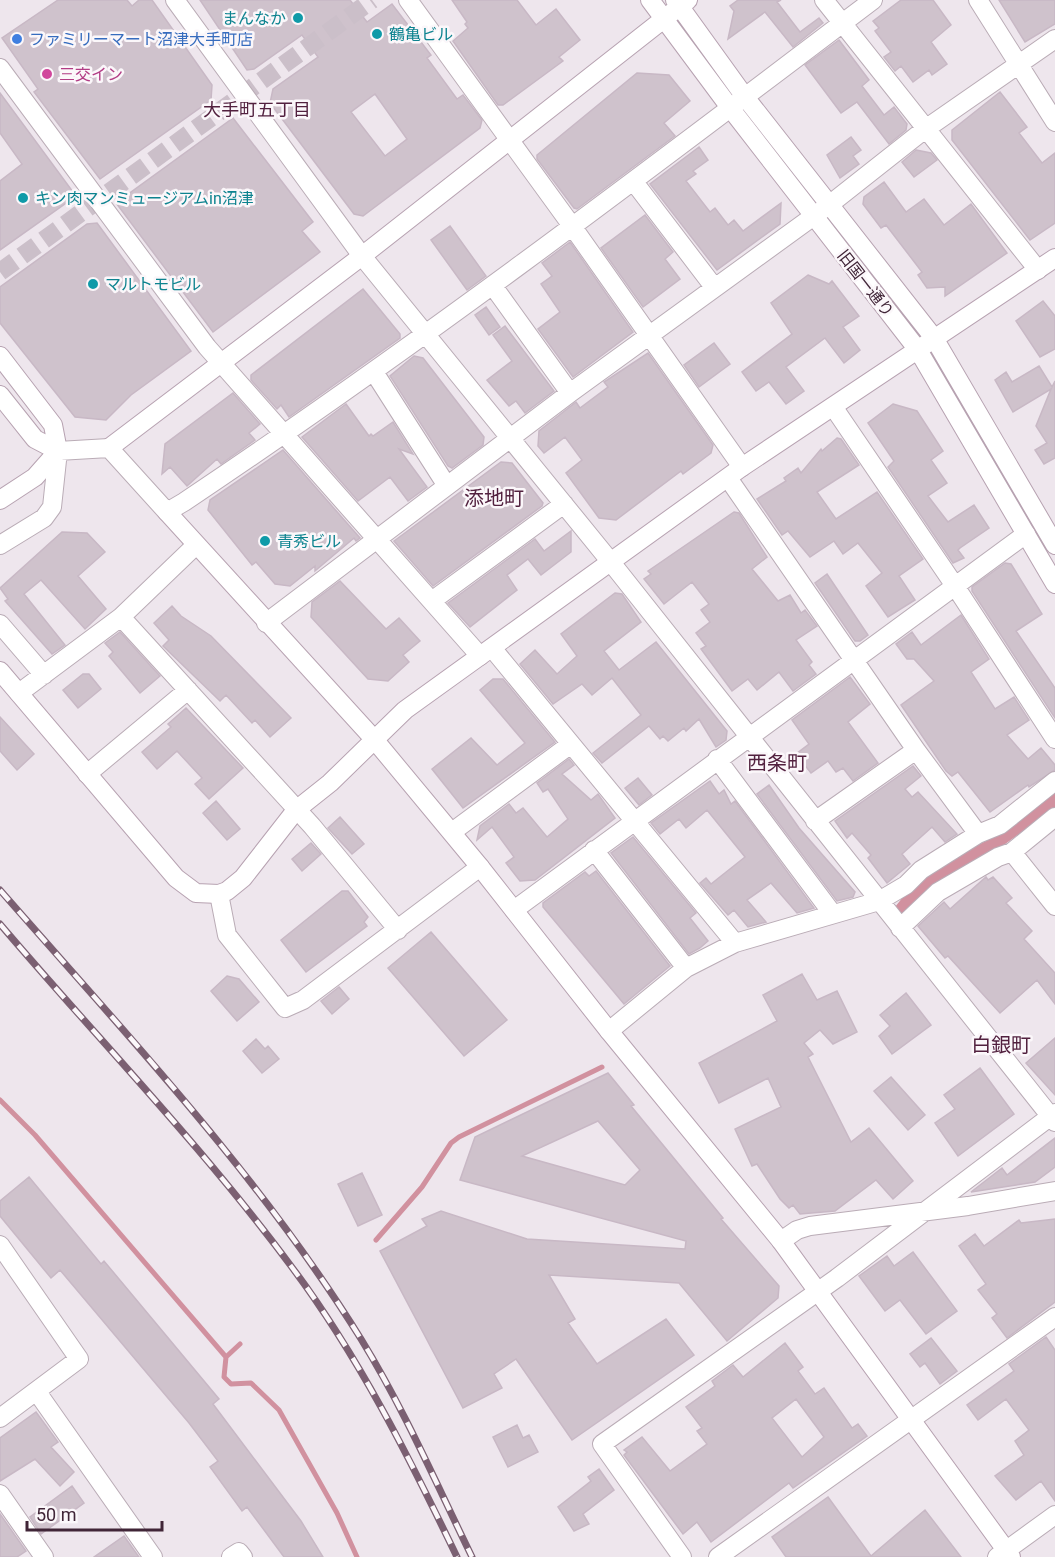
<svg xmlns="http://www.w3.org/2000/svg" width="1055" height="1557" font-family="Roboto,'Noto Sans JP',sans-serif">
  <rect width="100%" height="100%" fill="#eee6ed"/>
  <!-- water -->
  <path fill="#d1919f" d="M1055,790V808L904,917L895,907L923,872L998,835Z"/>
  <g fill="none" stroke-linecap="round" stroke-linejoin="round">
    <!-- stream -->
    <path stroke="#d1919f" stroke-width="5" d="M0,1100L35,1135L226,1357
      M376,1240L422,1187L451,1143L459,1137L602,1067
      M240,1344L226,1357L224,1377L231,1384L251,1383L279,1410L337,1513L357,1557"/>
  </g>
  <!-- building -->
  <path fill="#cfc2cc" stroke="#c8b8c5" stroke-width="1.5" fill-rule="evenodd" d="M58,0H127L132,6L139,0H152L212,85L211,100L100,179L34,92L38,89L2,38Z
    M200,0H350L367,22L392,4L431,55L427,58L457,99L463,95L482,120L480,128L363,216L354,214L270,103L273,89L318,57L302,35L254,69L247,70ZM375,94L407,139L385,156L351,112Z
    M452,0H517L536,25L556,9L580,40L559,57L563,61L503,105H498L453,41L468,28L465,24L467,22Z
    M738,0H781L777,2L800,32L819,18L823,23L793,47L765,12L728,39L734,11L730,6Z
    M901,0H933L951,25L931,42L947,64L932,75L929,70L913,82L901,66L895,71L884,57L891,52L875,31L879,28L873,21Z
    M999,0H1055V24L1025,42Z
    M839,40L869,80L862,86L884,115L894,107L907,124L906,130L889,144L857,102L841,113L805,65Z
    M637,73L669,75L690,101L664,123L675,136L577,209L574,208L537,159V155Z
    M1000,92L1027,127L1019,133L1042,163L1055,153V223L1030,240L952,140V130Z
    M0,93L76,196L0,250V181L22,164L0,133Z
    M233,118L313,222L302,231L320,252L213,332L116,203Z
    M851,137L861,150L853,156L859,164L840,178L827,155Z
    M699,147L708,160L693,171L696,174L686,181L710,212L715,208L728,225L734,220L743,231L781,203L780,224L717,270L650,184Z
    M916,150L931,153L937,160L914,177L902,162Z
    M884,182L906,212L924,199L944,225L971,204L1007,253L945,296V287L927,288L918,275L922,272L886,225L881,228L863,204L864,197Z
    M645,215L673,252L665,259L680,279L643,307L601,248Z
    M97,223L191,351L131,395L106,420L75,417L0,323V287L87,224Z
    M450,226L486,276L467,290L431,240Z
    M570,242L633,332L573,377L538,329L560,312L541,284L552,276L542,263Z
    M808,275L829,284L832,281L859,316L843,327L860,350L844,363L825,338L786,367L804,391L786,404L769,382L756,391L742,372L792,334L771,303Z
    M363,289L400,334V338L289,417L281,405L277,409L251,380V375Z
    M1043,301L1055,316V349L1040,357L1016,321Z
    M486,307L500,327L489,335L475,315Z
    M505,326L554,391L525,413L516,401L509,406L487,380L512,361L493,335Z
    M714,343L730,364L699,387L684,365Z
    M648,353L713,445L711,453L683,474L681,471L616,520L599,518L566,473L582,460L565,437L544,453L538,446L539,431L576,402L580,408L608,387L604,382Z
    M414,356L423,358L484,437L483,445L452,468L448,466L390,376Z
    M1039,366L1052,387L1055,381V458L1044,464L1035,450L1047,443L1036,426L1051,389L1013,412L995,380L1006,372L1012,382Z
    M233,393L260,424L249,433L255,440L221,464L217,459L187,486L170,467L162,474L165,444Z
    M346,404L369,436L371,434L373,436L393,422L413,454L399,449L427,487L408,501L390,477L358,501L302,437Z
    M893,404L917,411L943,451L931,460L947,483L928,496L948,522L974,505L989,528L960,548L958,550L964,558L953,563L888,467L894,461L868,423Z
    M837,438L841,439L859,465L817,492L836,519L877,492L923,559L899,576L915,600L888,617L866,586L882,573L858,543L843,554L834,541L810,557L788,531L782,535L757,499L786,481L784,478L798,468L801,473L821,449L822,451Z
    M283,450L360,538L356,541L354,538L315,571V566L290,586L275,584L256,562L252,565L208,510L210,500Z
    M501,462L512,463L543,503L542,506L433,586L394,541Z
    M734,512L739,513L767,557L752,569L778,601L790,595L801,613L805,610L817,626L796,640L812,662L809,665L816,674L793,691L779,672L757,690L748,679L732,691L701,649L706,646L696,633L710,622L701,610L709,604L692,582L664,604L644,579L651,574L648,571Z
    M571,531V552L541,575L528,559L507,575L517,590L470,627L448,603L535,539L544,551Z
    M62,532L87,533L105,552L78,576L106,609L85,629L41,580L24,594L65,645L52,654L5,601L8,599L0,588Z
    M1005,563L1011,564L1042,614L1016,631L1055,688V718L972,591V587Z
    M827,574L868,635L860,641H855L815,583Z
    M340,581L386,629L399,618L420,641L403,655L409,662L388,681L368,679L311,617L312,602Z
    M615,593L622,594L641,622L604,651L619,670L656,642L727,731L726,740L716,747L699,719L686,731L684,728L668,741L663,736L660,739L649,726L602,763L593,753L641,715L612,678L592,695L582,684L553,704L520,664L535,650L557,674L577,656L561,634Z
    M172,606L181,616L211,636L291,718L270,737L255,720L252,723L226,695L220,701L163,646L169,640L154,623Z
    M961,615L989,659L971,672L995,709L1014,697L1029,720L1007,735L1028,759L1041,748L1055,765V770L1029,787L1028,785L990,812L958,772L952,776L946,771L901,705L934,681L914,659H907L896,644L912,632L921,645Z
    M120,632L160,676L140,693L109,656L113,652L105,643Z
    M83,674H89L101,689L78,708L63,690Z
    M850,677L870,704L848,722L878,763L853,781L843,768L836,772L828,761L811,773L796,754L809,744L792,720Z
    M493,679H503L555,742L463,808L432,769L471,738L497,765L525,743L480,690Z
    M186,708L243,768L209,799L195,784L202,778L177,751L157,769L142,752L171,727L168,724Z
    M0,717L34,754L17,770L0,751Z
    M569,759L574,765L562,774L591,800L598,794L615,818L535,880L520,881L506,863L514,857L492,827L477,840L480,826L509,804L516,813L523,808L547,837L568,819L548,789L543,792L537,783Z
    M913,766L921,776L905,789L912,797L918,792L957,834L945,842L932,827L902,854L910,864L887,883L868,858L871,855L852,833L847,838L835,821Z
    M638,778L652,795L639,805L625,788Z
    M710,781L719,794L724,790L731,804L735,801L814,908L797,913L771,883L747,900L766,922L748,927L734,910L728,915L700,883L706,878L711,884L745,857L707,810L686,828L679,819L660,834L651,823Z
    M769,785L799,828L855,892L853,897L837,901L757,794Z
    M216,801L240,829L227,840L203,813Z
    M340,817L364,844L352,854L328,828Z
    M633,837L696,913L690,918L708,941L700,948L689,954L611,853Z
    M311,843L321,854L302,871L292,859Z
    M596,871L670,966L624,1004L543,907V903L585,872L589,876Z
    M986,877L988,880L993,877L1012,898L1006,903L1032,931L1024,939L1055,973V1004L1037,980L1000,1013L948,956L945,958L918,926L944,902L950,909Z
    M342,891H348L368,917L364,922L367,926L306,972L281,940Z
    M431,932L507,1020L464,1056L388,968Z
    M802,974L817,1000L837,991L857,1032L833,1044L820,1030L804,1043L813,1054L808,1057L851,1142L869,1128L913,1181L893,1199L876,1180L835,1211L800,1214L793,1205L789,1208L780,1199L757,1164L752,1166L735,1129L781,1107L768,1078L719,1103L699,1063L777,1021L763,995Z
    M227,976L239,979L259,1002L237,1021L211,991Z
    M339,987L349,999L332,1014L321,1001Z
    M906,993L931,1025L892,1054L879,1036L890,1026L880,1015Z
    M1055,1038V1095L1026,1063Z
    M256,1039L265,1049L268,1046L279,1059L262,1073L243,1051Z
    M980,1068L1014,1114L958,1156L935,1123L955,1109L944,1095Z
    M608,1073L634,1105L631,1106L723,1218L721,1219L779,1286L778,1298L727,1341L679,1283L549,1275L575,1319L568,1323L597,1364L666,1319L694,1355L572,1440L516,1359L494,1374L502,1388L463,1408L380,1251L427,1226L422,1219L441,1211L527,1239L685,1249L686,1241L460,1180L475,1137ZM598,1121L640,1170L625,1185L522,1156Z
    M891,1077L925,1115L908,1130L874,1091Z
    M1055,1138V1167L1035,1182L971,1192L1002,1168L1007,1175Z
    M362,1173L382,1215L358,1226L338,1184Z
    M29,1177L101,1264L104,1261L219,1399L213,1404L301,1521L323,1557H284L247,1507L242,1511L210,1467L218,1461L189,1423L60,1270L51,1278L0,1216V1201Z
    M1055,1219V1302L1007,1338L992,1318L997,1314L978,1290L986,1284L959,1246L975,1234L984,1246L1019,1220L1021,1223Z
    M913,1252L957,1311L926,1334L900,1300L885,1311L859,1276L887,1256L894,1266Z
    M1046,1337L1055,1350V1501L1041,1481L1016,1500L995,1476L1024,1455L1015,1441L1029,1430L1006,1399L978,1420L967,1405L1014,1371L1009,1364Z
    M931,1338L957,1371L940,1384L925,1363L920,1367L910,1354Z
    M785,1343L803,1367L798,1371L815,1394L824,1388L852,1428L858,1424L867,1436L793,1488L789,1483L711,1542L697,1522L683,1534L624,1455L627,1452L624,1450L642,1437L670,1471L707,1444L697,1431L702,1428L686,1407L715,1386L712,1381L733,1365L743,1377ZM796,1399L824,1437L802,1457L772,1418Z
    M36,1412L58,1442L51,1447L74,1472L60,1486L35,1459L0,1481V1438Z
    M517,1425L523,1438L529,1435L538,1452L508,1467L493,1437Z
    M599,1469L614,1490L583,1514L589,1524L574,1531L558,1507L591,1481L588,1477Z
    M72,1486L84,1503L41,1534L30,1517Z
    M828,1497L871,1556L925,1510L961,1557H786L772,1537Z
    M0,1514L26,1551L17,1557H0Z
    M124,1536L139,1557H94Z"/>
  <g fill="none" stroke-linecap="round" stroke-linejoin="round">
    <!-- street-tunnel -->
    <path stroke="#cbbfc9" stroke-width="18" stroke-dasharray="18 9" stroke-linecap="butt" d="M0,272L372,0"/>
    <!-- street casing -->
    <g stroke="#baacb6" stroke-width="20">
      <path id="street" d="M175,0L362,256L610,561L1055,1122
        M408,0L572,226L742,467
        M824,0L1038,270
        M978,0L1055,122
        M0,68L207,347L480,656
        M634,182L714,287
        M493,286L570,393
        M374,372L447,486
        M834,408L955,586L1055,739
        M728,478L916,750L978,834
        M0,545L44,518L52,507L58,451L109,448L167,512L184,502C420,344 646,172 873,0
        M196,545L121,617L312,826L398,930
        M433,600L564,504
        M266,623L570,393L829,205L924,130L1055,39
        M0,624L44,675
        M492,648L735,943
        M19,693L121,617
        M717,759L832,913
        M87,774L188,690
        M815,821L916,750
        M452,832L571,744
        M594,850L686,968
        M1012,852L1055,906
        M219,894L227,935L285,1008L303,1000L480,867
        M514,910L1026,534
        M900,928L938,892L998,857L1012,852L1055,817
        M609,1031L686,968L735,943L879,901L906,885L921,870L978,834L1000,825L1055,781
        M781,1241L797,1230L810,1226L968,1206L1055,1191
        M0,1245L79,1359L0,1418
        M37,1392L153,1557
        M0,1494L44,1557
        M231,1557L239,1552L243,1557
        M682,1557L602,1444L837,1278L1055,1113
        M718,1557L1055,1317
        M997,1557L1055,1515"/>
    </g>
    <!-- secondary casing -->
    <g stroke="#b7a2b1" stroke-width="20">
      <path id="secondary" d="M650,0L731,109L918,350L1055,584
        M675,0L745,97L934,338L1055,545
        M0,356L53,425L58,451
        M0,395L35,439L58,451
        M109,448L362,256L688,0
        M0,500L35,477L58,451
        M167,512L373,738L480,867L609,1031L781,1241L1011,1557
        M0,671L176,878L196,893L219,894L227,891L243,878L296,810L330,783L405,710L742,467L1055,258"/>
    </g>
    <!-- street -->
    <use href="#street" stroke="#fff" stroke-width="18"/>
    <!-- secondary -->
    <use href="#secondary" stroke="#fff" stroke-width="18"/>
    <!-- rail casing -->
    <g stroke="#7b6072" stroke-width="7">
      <path id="rail" d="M0,890C126,1034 260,1176 361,1339C404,1409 436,1483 472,1557
        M0,924C97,1038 202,1146 291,1266C358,1355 409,1457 457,1557"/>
    </g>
    <!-- rail -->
    <use href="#rail" stroke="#fbf7fa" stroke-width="4.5" stroke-dasharray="14" stroke-linecap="butt"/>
  </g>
  <!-- markers -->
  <g fill="#0f9aa8" stroke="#fbf7fa" stroke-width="2">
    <circle cx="298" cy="18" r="6"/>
    <circle cx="377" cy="34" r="6"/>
    <circle cx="23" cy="198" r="6"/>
    <circle cx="93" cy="284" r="6"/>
    <circle cx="265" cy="541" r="6"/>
  </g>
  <circle fill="#3f7fe0" stroke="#fbf7fa" stroke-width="2" cx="17" cy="39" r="6"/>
  <circle fill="#d1479c" stroke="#fbf7fa" stroke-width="2" cx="47" cy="74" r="6"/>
  <g text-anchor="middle" stroke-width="5" stroke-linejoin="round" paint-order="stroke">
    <!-- culture labels -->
    <g font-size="16" fill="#0d838f" stroke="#fbf7fa" text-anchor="start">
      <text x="286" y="24" text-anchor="end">まんなか</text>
      <text x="389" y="40">鶴亀ビル</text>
      <text x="35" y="204">キン肉マンミュージアムin沼津</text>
      <text x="105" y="290">マルトモビル</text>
      <text x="277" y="547">青秀ビル</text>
    </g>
    <!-- shop labels -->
    <g font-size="16" fill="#366cbe" stroke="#fbf7fa" text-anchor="start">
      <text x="29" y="45">ファミリーマート沼津大手町店</text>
    </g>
    <!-- hotel labels -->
    <g font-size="16" fill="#b23c85" stroke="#fbf7fa" text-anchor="start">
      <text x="59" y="80">三交イン</text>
    </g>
    <!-- street labels -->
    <g font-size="16" fill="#402537" stroke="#fbf7fa">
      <text transform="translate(866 283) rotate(52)" y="6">旧国一通り</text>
    </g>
    <!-- neighbourhood labels -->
    <g font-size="18" fill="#52213f" stroke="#fbf7fa">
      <text x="257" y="116">大手町五丁目</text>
    </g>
    <!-- quarter labels -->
    <g font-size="20" fill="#52213f" stroke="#fbf7fa">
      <text x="494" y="505">添地町</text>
      <text x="777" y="770">西条町</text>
      <text x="1001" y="1052">白銀町</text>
    </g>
  </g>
  <!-- scale -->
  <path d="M27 1521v9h135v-9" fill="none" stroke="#402537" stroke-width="3"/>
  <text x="36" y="1521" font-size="18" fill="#402537" stroke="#fbf7fa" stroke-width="4.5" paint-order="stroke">50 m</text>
</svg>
